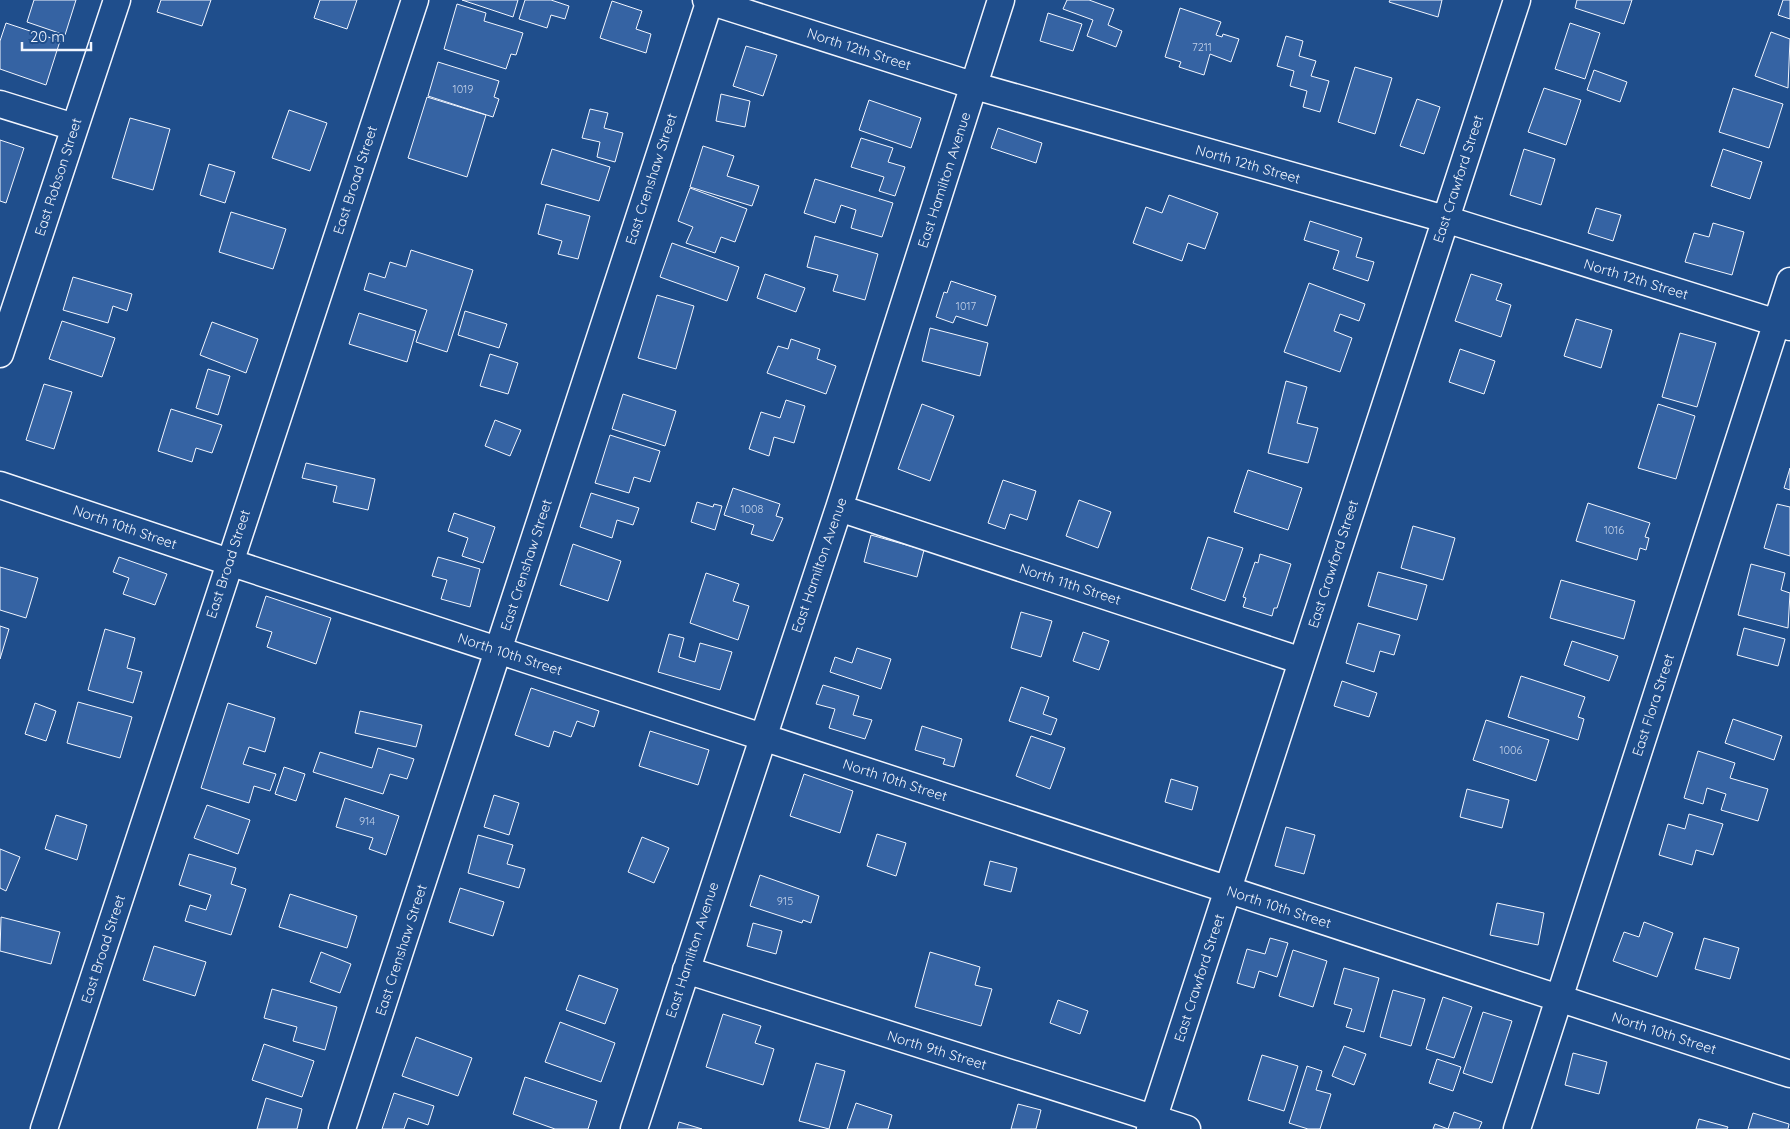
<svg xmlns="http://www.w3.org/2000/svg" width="1790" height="1129" font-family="Quicksand,sans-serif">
  <rect width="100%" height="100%" fill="#1f4e8c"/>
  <!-- building -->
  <path fill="#3563a3" stroke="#f2f6ff" d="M34,0H76L65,35L27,22Z
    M161,0H211L202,26L157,12Z
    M320,0H357L347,29L314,18Z
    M462,0H518L513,17Z
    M525,0H551L569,6L565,19L551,15L547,28L519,19Z
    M1067,0H1089L1114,9L1108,25L1122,31L1116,47L1087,36L1093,20L1063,9Z
    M1390,0H1442L1438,17L1389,2Z
    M1577,0H1632L1624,24L1575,8Z
    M1783,0H1790V19L1778,15Z
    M612,1L642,11L636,29L651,34L646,53L600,38Z
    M457,4L486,13L484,21L523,33L516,55L511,54L506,69L444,49Z
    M1180,8L1221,22L1216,35L1222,37L1223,34L1239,39L1231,62L1210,54L1204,75L1179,67L1181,62L1165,57Z
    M1048,13L1082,24L1073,51L1040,41Z
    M6,23L60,41L46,85L0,69V41Z
    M1570,23L1600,33L1585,79L1555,69Z
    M1771,32L1790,39L1788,88L1755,76Z
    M1286,36L1303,41L1299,56L1316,61L1311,76L1329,81L1320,112L1303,107L1307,91L1290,86L1294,71L1277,66Z
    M746,46L777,55L763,96L733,86Z
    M438,62L499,81L494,97L499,99L493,117L428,96Z
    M1355,67L1392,78L1375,134L1338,122Z
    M1594,70L1627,82L1620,102L1587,90Z
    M1544,88L1581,100L1566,145L1528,132Z
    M1733,88L1783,104L1769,148L1719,132Z
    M721,94L750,101L745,127L716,121Z
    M427,97L486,115L467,177L408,158Z
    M1417,99L1440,107L1424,154L1400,146Z
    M869,100L921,118L911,148L859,130Z
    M590,109L608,113L604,128L623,133L615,162L597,157L600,142L582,138Z
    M289,110L327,123L310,171L272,158Z
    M130,118L170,129L153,190L112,178Z
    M998,128L1042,143L1036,163L991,148Z
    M861,138L893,148L888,162L905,167L895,196L879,191L884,177L851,167Z
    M0,140L24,148L6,203L0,201Z
    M703,146L734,156L727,176L759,186L752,206L690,187Z
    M552,149L610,167L599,201L541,184Z
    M1524,149L1555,159L1541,205L1510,195Z
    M1723,149L1762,162L1750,199L1711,186Z
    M209,164L235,172L225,203L200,195Z
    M815,179L893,203L882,237L851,228L856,210L841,205L835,223L804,213Z
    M690,188L747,209L735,242L721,237L715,253L686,243L693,227L678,221Z
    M1169,195L1218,213L1205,249L1188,243L1182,261L1133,243L1146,207L1162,213Z
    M546,204L590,216L578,259L558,254L562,241L538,234Z
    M1596,208L1621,215L1613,241L1588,233Z
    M231,212L286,229L273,269L219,252Z
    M1310,221L1362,238L1356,257L1374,262L1368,281L1333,269L1339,251L1304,240Z
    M1713,223L1744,232L1732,275L1685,262L1694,233L1709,237Z
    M815,236L878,254L865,300L833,291L838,275L807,267Z
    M672,243L739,267L727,301L660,277Z
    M411,250L473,270L447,352L416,342L427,310L364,290L369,273L385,278L390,262L406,267Z
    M765,274L805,288L796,312L757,298Z
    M1471,274L1502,284L1496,300L1511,305L1501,337L1455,321Z
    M73,277L132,294L127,311L113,306L108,323L63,310Z
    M951,281L996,296L987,326L956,316L953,323L936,317L944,292L947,293Z
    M1309,283L1365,304L1359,321L1340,314L1334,331L1352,338L1340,372L1284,352Z
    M657,295L694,306L676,369L638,358Z
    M465,311L507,324L499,348L458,335Z
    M359,313L416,331L407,362L349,344Z
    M1576,319L1612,330L1601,368L1564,356Z
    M62,321L115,338L102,377L49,359Z
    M212,322L258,339L246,373L200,355Z
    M930,328L988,343L980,376L922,361Z
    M1680,333L1716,343L1697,407L1662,397Z
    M791,339L820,349L817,359L836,366L826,394L767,373L778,346L788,349Z
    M1460,349L1495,361L1484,394L1449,382Z
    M490,354L518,363L508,394L480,386Z
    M208,369L230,376L218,415L196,408Z
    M1286,381L1307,387L1297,423L1318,428L1308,463L1268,453Z
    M44,384L72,392L54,449L26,440Z
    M623,394L676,411L665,446L612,429Z
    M786,400L805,406L794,443L774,437L769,456L749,449L761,412L780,418Z
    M922,404L954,416L930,481L898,469Z
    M1658,404L1695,416L1676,479L1638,468Z
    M171,409L222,425L212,453L196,448L192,462L158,451Z
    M495,420L521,430L510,456L485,446Z
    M610,435L660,451L650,482L634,477L629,493L595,483Z
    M306,463L375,479L368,510L333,502L337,486L302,478Z
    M1790,468V490L1784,488Z
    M1248,470L1302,488L1288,530L1234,512Z
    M1003,480L1036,491L1027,520L1010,514L1005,529L988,523Z
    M733,488L780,504L776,516L783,518L773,541L751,534L754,525L724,515Z
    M591,493L639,508L633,525L617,520L612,538L580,527Z
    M1079,500L1111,512L1098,548L1066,536Z
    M697,502L713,507L714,504L722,506L715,530L691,522Z
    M1588,503L1650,523L1645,537L1649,538L1646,550L1640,548L1637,560L1576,541Z
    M1777,504L1790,507V556L1764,548Z
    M454,513L495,527L483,563L462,556L468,538L448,531Z
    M1413,526L1455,538L1443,580L1401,568Z
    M871,535L924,550L917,577L864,562Z
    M1208,537L1243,548L1225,601L1191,589Z
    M573,544L621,561L608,601L560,585Z
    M1260,554L1291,564L1277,608H1274L1272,616L1243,607L1246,598L1243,597L1255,562L1258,563Z
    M119,557L167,574L155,605L123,594L129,578L113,572Z
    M438,557L480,569L470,607L441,599L447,580L432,576Z
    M1751,564L1785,573L1781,590L1790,593L1788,628L1738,615Z
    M0,567L38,578L26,618L0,610Z
    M1378,572L1427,585L1417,620L1368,606Z
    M706,573L739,584L733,601L749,606L738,640L690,623Z
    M1561,580L1635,601L1624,639L1550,618Z
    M266,596L331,618L316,664L267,647L272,632L256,627Z
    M1021,612L1052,621L1041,657L1011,648Z
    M1358,623L1400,635L1394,655L1380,651L1374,672L1346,663Z
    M0,626L9,629L0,659Z
    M1744,628L1785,639L1778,666L1737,655Z
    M105,629L135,638L127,668L142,672L133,703L88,690Z
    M1083,632L1109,641L1099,670L1073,661Z
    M669,634L684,638L679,657L695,662L700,643L732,652L720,690L658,672Z
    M1572,641L1618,656L1609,681L1564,665Z
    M857,648L891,659L881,689L830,672L835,657L852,663Z
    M1521,676L1585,697L1578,717L1584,719L1578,740L1508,717Z
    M1342,681L1377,693L1369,717L1334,706Z
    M823,685L859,696L853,715L872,720L865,739L829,728L835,709L816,704Z
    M1021,687L1049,697L1043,714L1057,719L1051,735L1009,721Z
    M531,688L599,711L594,727L577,721L571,737L554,731L549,747L515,735Z
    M78,702L132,717L120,758L67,743Z
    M35,703L56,711L46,741L25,734Z
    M228,703L275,718L265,752L249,747L243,764L276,774L270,791L254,786L249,803L201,788Z
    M360,711L422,725L416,747L355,733Z
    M1733,719L1782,736L1774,760L1725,743Z
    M1486,720L1549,740L1536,781L1473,760Z
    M922,726L962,739L954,767L943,764L945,759L915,750Z
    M650,731L709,750L698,785L639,766Z
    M1031,736L1065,748L1050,789L1016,776Z
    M378,748L414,759L407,779L390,774L383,794L313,772L320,752L372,768Z
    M1698,751L1735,763L1730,778L1768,789L1758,821L1721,810L1726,794L1707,788L1703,804L1684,798Z
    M284,767L305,774L296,801L275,794Z
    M804,774L853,791L840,833L790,816Z
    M1171,779L1198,787L1192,810L1165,802Z
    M1467,789L1509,800L1502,828L1460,817Z
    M494,795L519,803L509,835L484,827Z
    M345,798L399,816L386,855L369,849L373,838L336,827Z
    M207,805L250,820L238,854L194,838Z
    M1689,814L1723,824L1713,855L1696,850L1692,865L1659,855L1668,824L1685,829Z
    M56,815L87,825L77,860L45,849Z
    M1286,827L1315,835L1304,874L1275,866Z
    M877,834L906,843L896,876L867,866Z
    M478,835L513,845L507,864L525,869L519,888L468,873Z
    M642,837L669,848L654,883L628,872Z
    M0,849L20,857L6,891L0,888Z
    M189,854L236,868L231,884L246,889L231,935L185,921L190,905L206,910L211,895L179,885Z
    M990,861L1017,868L1011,892L984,885Z
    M760,875L819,896L811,923L803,920L802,923L750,906Z
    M460,888L504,902L493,936L449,922Z
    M290,894L357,916L347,948L279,927Z
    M1497,903L1544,913L1538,945L1490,935Z
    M1,917L60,932L51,964L0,951Z
    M1644,922L1673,933L1657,977L1613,961L1624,932L1639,937Z
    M753,923L782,931L776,954L747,946Z
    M1270,938L1288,943L1277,977L1259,971L1254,988L1237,983L1247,949L1265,954Z
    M1704,938L1739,948L1730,979L1695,969Z
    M154,946L206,962L195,996L143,980Z
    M1293,950L1327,961L1313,1007L1279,996Z
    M321,952L351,964L340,993L310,982Z
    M930,952L980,967L975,985L992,989L981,1026L915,1007Z
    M1344,968L1379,978L1364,1032L1346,1027L1352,1009L1334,1004Z
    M579,975L618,989L605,1024L566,1010Z
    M272,989L337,1007L325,1050L293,1041L297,1027L264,1018Z
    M1393,990L1425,999L1411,1046L1380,1037Z
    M1443,997L1472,1007L1454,1058L1426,1049Z
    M1058,1000L1088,1011L1080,1034L1050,1023Z
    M1483,1012L1512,1021L1492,1083L1463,1073Z
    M723,1014L761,1026L755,1043L774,1049L763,1085L706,1067Z
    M560,1022L615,1043L601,1082L545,1062Z
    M416,1037L472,1058L458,1096L402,1076Z
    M264,1044L314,1061L302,1097L252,1080Z
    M1344,1046L1366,1054L1354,1085L1332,1076Z
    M1573,1053L1607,1062L1599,1094L1565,1085Z
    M1262,1055L1298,1066L1284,1111L1248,1100Z
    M1437,1059L1461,1067L1453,1091L1429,1083Z
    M816,1063L845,1071L829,1129L799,1121Z
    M1307,1066L1322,1071L1316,1090L1331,1094L1320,1129H1308L1289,1123Z
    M525,1077L597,1101L588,1129H555L513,1114Z
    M394,1093L434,1106L428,1125L408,1118L404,1129H382Z
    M266,1098L302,1109L297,1129H257Z
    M856,1103L892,1115L888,1129H847Z
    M1018,1104L1041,1110L1036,1129H1011Z
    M1454,1112L1482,1122L1479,1129H1433L1435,1124L1448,1129Z
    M1753,1113L1789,1124L1788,1129H1748Z
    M1699,1119L1728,1127L1727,1129H1696Z
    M679,1122L702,1129H677Z"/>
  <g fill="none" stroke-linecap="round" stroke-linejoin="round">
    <!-- minor casing -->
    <g stroke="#f2f6ff" stroke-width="29">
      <path id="minor" d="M706,0L975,86L1445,219L1790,327
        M0,104L74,127
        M0,354L117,0
        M0,485L229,562L1790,1074
        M839,508L1302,661
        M686,970L1187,1129
        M44,1129L415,0
        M342,1129L710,0
        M634,1129L839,508L1001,0
        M1150,1129L1517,0
        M1517,1129L1790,281"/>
    </g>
    <!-- minor -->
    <use href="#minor" stroke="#1f4e8c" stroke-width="26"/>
  </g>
  <g text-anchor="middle" stroke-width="4" stroke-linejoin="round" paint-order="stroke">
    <!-- number labels -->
    <g font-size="11" fill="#c3d1e8">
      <text x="1202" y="51">7211</text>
      <text x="463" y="93">1019</text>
      <text x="966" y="310">1017</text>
      <text x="752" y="513">1008</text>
      <text x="1614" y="534">1016</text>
      <text x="1511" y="754">1006</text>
      <text x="367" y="825">914</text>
      <text x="785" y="905">915</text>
    </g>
    <!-- street labels -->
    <g font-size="14" fill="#f2f6ff" stroke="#1f4e8c">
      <text transform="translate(859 49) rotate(18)" y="5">North 12th Street</text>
      <text transform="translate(1248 164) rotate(16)" y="5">North 12th Street</text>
      <text transform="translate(58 177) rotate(-72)" y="5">East Robson Street</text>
      <text transform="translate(651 179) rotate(-72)" y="5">East Crenshaw Street</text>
      <text transform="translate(1458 179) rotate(-72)" y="5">East Crawford Street</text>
      <text transform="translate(355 180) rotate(-72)" y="5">East Broad Street</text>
      <text transform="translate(944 180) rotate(-72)" y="5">East Hamilton Avenue</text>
      <text transform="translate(1636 279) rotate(17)" y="5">North 12th Street</text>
      <text transform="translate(125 527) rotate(19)" y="5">North 10th Street</text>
      <text transform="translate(228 564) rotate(-72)" y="5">East Broad Street</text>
      <text transform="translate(1333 564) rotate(-72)" y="5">East Crawford Street</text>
      <text transform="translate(526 565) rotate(-72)" y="5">East Crenshaw Street</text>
      <text transform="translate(819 565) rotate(-71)" y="5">East Hamilton Avenue</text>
      <text transform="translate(1070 584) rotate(18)" y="5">North 11th Street</text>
      <text transform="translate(510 654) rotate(18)" y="5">North 10th Street</text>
      <text transform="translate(1653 705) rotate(-72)" y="5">East Flora Street</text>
      <text transform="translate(895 780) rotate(18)" y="5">North 10th Street</text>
      <text transform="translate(1279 907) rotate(18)" y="5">North 10th Street</text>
      <text transform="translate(103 949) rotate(-72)" y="5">East Broad Street</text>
      <text transform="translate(401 950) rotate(-72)" y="5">East Crenshaw Street</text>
      <text transform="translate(692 950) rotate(-72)" y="5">East Hamilton Avenue</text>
      <text transform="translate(1199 978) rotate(-72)" y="5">East Crawford Street</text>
      <text transform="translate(1664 1033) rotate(18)" y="5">North 10th Street</text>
      <text transform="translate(937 1050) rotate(17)" y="5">North 9th Street</text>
    </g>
  </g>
  <!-- scale -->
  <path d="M22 42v8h69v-8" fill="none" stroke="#f2f6ff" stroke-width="2.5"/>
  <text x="30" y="42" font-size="15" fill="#f2f6ff" stroke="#1f4e8c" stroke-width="4" paint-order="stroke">20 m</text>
</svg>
